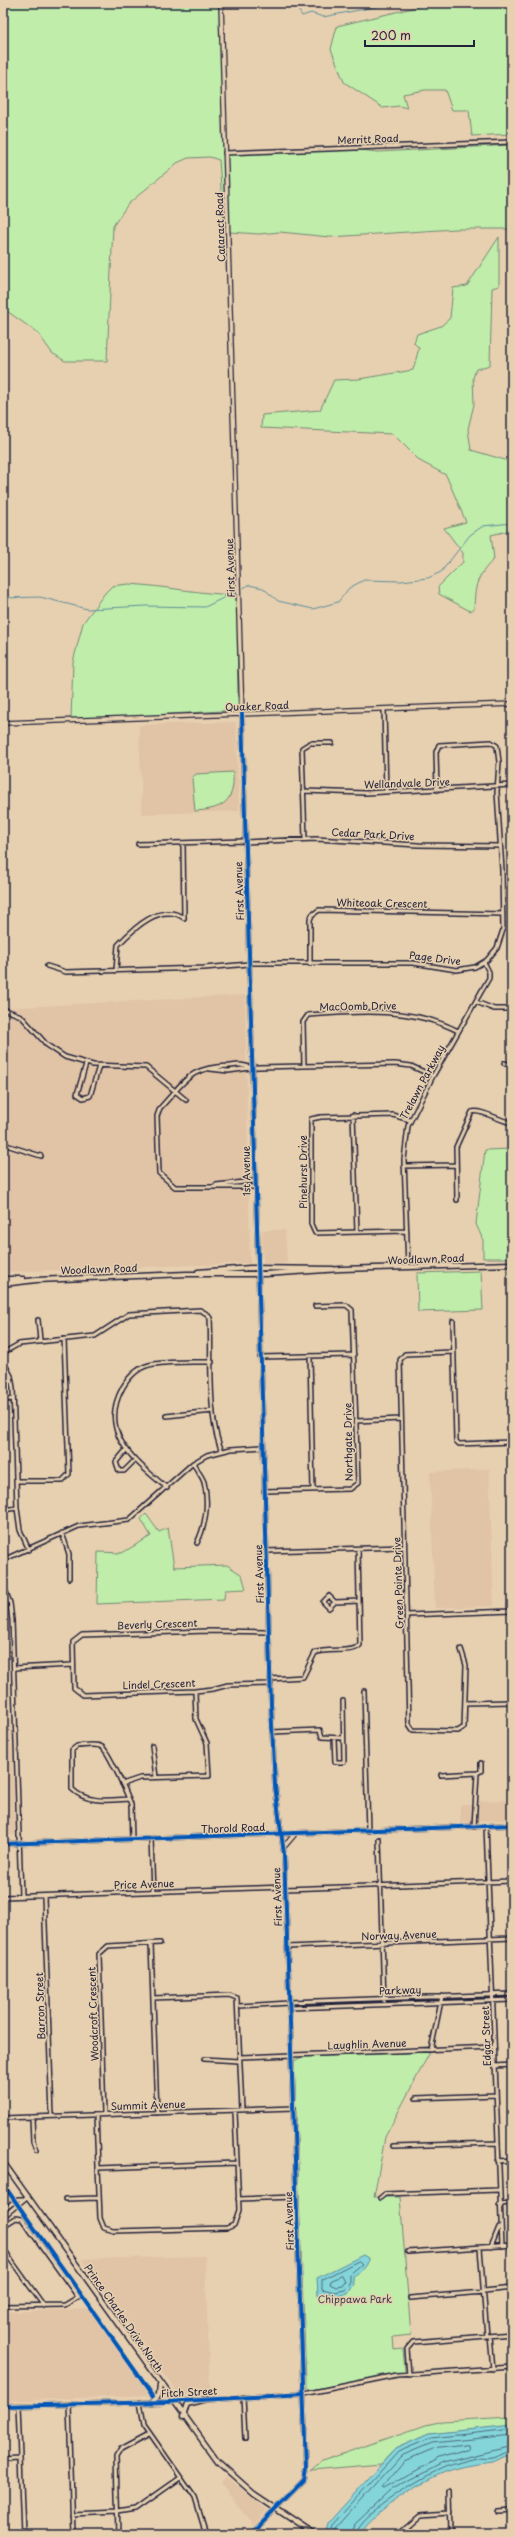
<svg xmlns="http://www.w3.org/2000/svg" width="515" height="2537" font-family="'Playpen Sans',sans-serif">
  <rect width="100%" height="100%" fill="#e7d0b0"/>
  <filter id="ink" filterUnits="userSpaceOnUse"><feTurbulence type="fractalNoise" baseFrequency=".025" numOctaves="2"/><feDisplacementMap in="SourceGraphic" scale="8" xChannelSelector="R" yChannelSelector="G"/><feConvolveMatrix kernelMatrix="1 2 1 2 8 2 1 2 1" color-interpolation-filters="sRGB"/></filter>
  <g filter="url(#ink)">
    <!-- built -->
    <path fill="#e1c3a6" d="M236,722L239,811L142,814L139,725Z
      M245,995L250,1263L3,1272V1008Z
      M262,1230H285L287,1263L263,1264Z
      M489,1469L494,1606L435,1608L430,1472Z
      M9,1671L15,1835L3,1836V1672Z
      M512,1800V1819L460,1822V1805H479V1801Z
      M205,2256L210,2394L179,2395L81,2259Z
      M91,2309L151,2395L3,2401V2312Z
      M225,2476L267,2510L252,2525L221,2483Z"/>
    <!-- green -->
    <path fill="#c0edaa" stroke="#718872" d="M3,3H220L225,152L361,150L378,152L512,145V229H455L330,237L280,232L259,234L229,232L224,226L219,160L210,157L188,158L177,163L128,204L113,226L107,361H65L52,353L38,333L4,309L3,303Z
      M434,3H512V134L472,136L469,110H452L445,90H425L403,94L407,108L399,106L383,108L344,82L331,49L337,26Z
      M499,237V286L492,288L490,365L476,369L473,378L474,404L468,429L471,450L512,462V530L491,535L494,559C476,577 475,585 474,609L470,611L439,594L438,587L463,562V553L444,528L466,522L446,475L420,461L393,434L261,428L262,415L320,410L334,380L359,379L413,370L419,348L414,343L417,334L441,326L450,318L453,288L467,286Z
      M128,584C165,586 200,594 237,595L238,710L71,720L73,662L83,623L105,593L112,586Z
      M233,772C235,802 223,809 195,811L192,778L196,774Z
      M512,1149V1258H483V1240L476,1224L485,1150Z
      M481,1271L483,1310L418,1312L417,1273Z
      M146,1514L159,1532L168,1528L174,1567L227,1565L242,1575L246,1589L225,1590L224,1599L97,1604L98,1552L122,1553L151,1536L141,1519Z
      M430,2052L385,2137L374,2197H400L411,2335L393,2337L394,2350L403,2349L405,2371L403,2373L311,2390L306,2386V2381L294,2061L302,2057Z
      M510,2417L512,2426L429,2434L395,2449L381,2464L311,2470L322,2461L426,2425L443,2421Z"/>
    <!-- water -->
    <path fill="#84d5da" stroke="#5d8d9a" d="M363,2255L368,2258C369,2267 360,2272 353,2276L354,2284L348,2294L335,2296L327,2293L318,2295L317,2278Z
      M512,2425V2455C504,2455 500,2460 492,2462C477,2464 463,2466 448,2471C424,2479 372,2512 360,2534H325L328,2523L395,2449L429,2434Z"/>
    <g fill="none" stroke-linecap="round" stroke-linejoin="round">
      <!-- shore -->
      <path stroke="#496a7b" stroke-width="1" d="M359,2261L362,2264L350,2274V2284L345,2290L335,2292L322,2289V2280Z
        M342,2276L345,2282L342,2286L336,2287L330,2284L331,2281Z
        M468,2445L469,2449L439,2458L383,2489L381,2488L404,2461L433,2449Z
        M329,2534L332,2525L398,2452L431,2438L512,2429
        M334,2534L336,2528L401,2456L432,2443L512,2435
        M351,2534L355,2524L391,2490L400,2485L443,2463L512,2446
        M356,2534C359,2513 426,2475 445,2467C454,2464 467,2460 477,2458C482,2458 487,2459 492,2458C500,2456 504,2451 512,2451"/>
      <!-- stream -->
      <path stroke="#5d8d9a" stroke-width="1" d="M294,3L302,16L311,13L323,17L395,3
        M243,588L249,585L263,588L278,601L313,609L338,602L349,588L364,580L401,581L428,578L441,572L470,535L483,526L512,523
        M3,598L40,597L87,609L146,606L205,607L237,591"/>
      <!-- minor casing -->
      <g stroke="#22223b" stroke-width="6">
        <path id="minor" d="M225,153L512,142
          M384,709L386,792
          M303,791L366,793L512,785
          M305,839L302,748L310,743H332
          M245,842L316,839L418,845L500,846
          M183,843L184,918
          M138,844L245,841
          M249,963H413L457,970L475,967L487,960L497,948L503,930L502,870L497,792L499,762L497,746L491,742L439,745L436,752L437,790
          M310,964V920L312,915L319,910L503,914
          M47,966L66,972L204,968L249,964
          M116,971L118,945C134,928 161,902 184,918
          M476,1002L494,1009H512
          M3,1009L21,1016L47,1045L65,1057L93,1065L146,1067L186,1100
          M504,1063L512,1065
          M86,1064L77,1094L83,1098L90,1096L99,1066
          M304,1066L303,1022L308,1015C359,1011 412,1007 458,1031
          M251,1068C245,1064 238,1065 230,1066C189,1067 186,1080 160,1108L157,1116L159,1173L175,1187H254
          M210,1069L228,1071L258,1067L395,1064L411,1066L433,1076
          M353,1115L357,1232
          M3,1144L41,1156
          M404,1166L455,1165
          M216,1185L254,1181
          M457,1200L456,1147L472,1112C480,1109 501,1121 512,1123
          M407,1231L315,1233L311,1224V1119L321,1117L393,1115L410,1120
          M408,1267L404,1160L408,1126L433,1076L489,978V972L484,962
          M38,1320L40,1340
          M453,1321L456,1441L459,1444L512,1442
          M512,1324V1364
          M453,1352L405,1354L400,1360L409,1724L413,1730L458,1731L464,1727L466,1665L461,1649
          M3,1353L19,1344L95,1336L129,1314L200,1310L207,1314L210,1318C212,1355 207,1419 222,1451
          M310,1356L313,1490
          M260,1357L354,1355
          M3,1361L11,1376L13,1388L17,1508L20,1530L29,1550
          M3,1400L13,1399
          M166,1416L213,1411
          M356,1421L401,1419
          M126,1450L116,1462L119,1471H124L135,1460
          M193,1463C196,1469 202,1476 204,1482C209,1502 206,1525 197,1543
          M16,1481H62L69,1474L64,1339
          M167,1488C135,1461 97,1433 123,1387C130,1375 139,1366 154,1364C172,1361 193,1362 212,1362
          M264,1491L350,1489L358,1483L352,1310L346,1305L315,1306
          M3,1510L17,1508
          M62,1533L69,1554V1578
          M266,1551L404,1547
          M3,1560L79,1526L129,1520L193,1463L207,1455L231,1449L263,1447
          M3,1584L10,1603L12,1620L21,1896
          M335,1602L329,1596L323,1602L329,1608L335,1602L359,1601
          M407,1615L512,1611
          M269,1632L208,1631L82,1635L73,1642L74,1688L83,1695L195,1691L213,1689L228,1685L271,1684
          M14,1668L72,1665
          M270,1679L303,1677L315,1653C327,1647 353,1654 360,1645L358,1549
          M364,1691L368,1831
          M465,1703L512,1702
          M272,1732L320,1730L322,1737L343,1738
          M334,1738L335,1762H344L343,1701
          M152,1746L156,1777
          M441,1775L477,1773
          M122,1784L140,1778L209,1776L207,1743L196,1719L195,1691
          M129,1799C110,1800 87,1804 72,1789V1750L77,1746C84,1746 96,1743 102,1747C109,1752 127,1794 131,1804L132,1839
          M486,1826L502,2246
          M474,1827L477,1773L481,1771V1763
          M151,1839L153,1892
          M379,1839L384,2001
          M285,1889L512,1881
          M44,1896L52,2116
          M3,1897L285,1887
          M151,1944L157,2113
          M287,1947L512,1938
          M153,1998L229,1995L237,1998L242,2110
          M289,2002L512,1994
          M239,2006L289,2003
          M289,2008L512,2000
          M431,2050L442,1996
          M240,2057L494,2047
          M204,2059L239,2061
          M495,2066L512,2065
          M416,2098L496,2095
          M104,2114L99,1954L108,1946L160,1943
          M96,2115L100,2218L104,2228L114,2231L227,2228L234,2225L239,2210L235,2111
          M32,2117L33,2142L36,2150
          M3,2118L294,2108
          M393,2146L497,2143
          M498,2161L512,2160
          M98,2168L236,2163
          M380,2198L385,2194L498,2190
          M65,2199L98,2198
          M238,2199L296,2197
          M499,2204L512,2203
          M3,2210L18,2199H23
          M3,2217L28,2196
          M3,2226L16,2218L22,2219L78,2297L65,2305L3,2306
          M491,2247L499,2227
          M480,2248L487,2336
          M3,2249L44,2306
          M408,2252L512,2245
          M484,2291L512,2288
          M410,2298L484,2292
          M490,2336L493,2369
          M409,2375L407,2349L413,2342L512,2334
          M304,2394L397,2375L512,2367
          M243,2397L245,2438
          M140,2402L144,2425L195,2498L206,2534
          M69,2404L73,2534
          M18,2406L23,2534
          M3,2459L20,2458
          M449,2491L450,2534
          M498,2511L512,2510
          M72,2514L118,2512L136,2509L180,2478
          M408,2526L412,2534
          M118,2534L116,2457L121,2449L149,2434
          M398,2534L420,2515L450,2513"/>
      </g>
      <!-- tertiary casing -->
      <g stroke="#22223b" stroke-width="6">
        <path id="tertiary" d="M221,3L271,1704L275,1786L284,1854L306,2467L304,2480L250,2534
          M3,723L512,704
          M3,1844L512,1825
          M283,1848L295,1834
          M3,2406L166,2402L304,2394"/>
      </g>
      <!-- secondary casing -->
      <g stroke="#22223b" stroke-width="7">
        <path id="secondary" d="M198,1272L250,1268L333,1269
          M3,1279H23
          M3,1284L36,1280L187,1274H265L341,1269L512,1264
          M3,2162L217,2461L254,2494L314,2534
          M152,2402L159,2395L160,2384
          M183,2417L187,2404L207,2399"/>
      </g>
      <!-- minor -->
      <use href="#minor" stroke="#e7d0b0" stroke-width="3"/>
      <!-- tertiary -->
      <use href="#tertiary" stroke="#e7d0b0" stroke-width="3.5"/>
      <!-- secondary -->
      <use href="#secondary" stroke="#e7d0b0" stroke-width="4"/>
      <!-- cycleway casing -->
      <g stroke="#e7d0b0" stroke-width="6">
        <path id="cycleway" d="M242,714L271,1704L275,1786L284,1854L306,2467L304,2480L250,2534
          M3,1844L512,1825
          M3,2184L153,2396
          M3,2406L166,2402L304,2394"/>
      </g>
      <!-- cycleway -->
      <use href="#cycleway" stroke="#0057b8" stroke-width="4"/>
    </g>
  </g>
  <g text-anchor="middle" stroke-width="3" stroke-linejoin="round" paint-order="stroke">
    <!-- street labels -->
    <g font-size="10" fill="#22223b" stroke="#e7d0b0">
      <text transform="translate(368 139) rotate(-2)" y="4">Merritt Road</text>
      <text transform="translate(220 227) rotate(-92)" y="4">Cataract Road</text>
      <text transform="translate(230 568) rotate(-92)" y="4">First Avenue</text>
      <text transform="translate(257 706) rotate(-2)" y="4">Quaker Road</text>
      <text transform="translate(407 783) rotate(-2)" y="4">Wellandvale Drive</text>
      <text transform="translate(373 834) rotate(3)" y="4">Cedar Park Drive</text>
      <text transform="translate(239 891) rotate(-92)" y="4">First Avenue</text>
      <text transform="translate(382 903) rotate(1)" y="4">Whiteoak Crescent</text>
      <text transform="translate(435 958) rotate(7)" y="4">Page Drive</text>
      <text transform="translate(358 1006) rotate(-1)" y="4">MacOomb Drive</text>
      <text transform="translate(422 1082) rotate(-62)" y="4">Trelawn Parkway</text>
      <text transform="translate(246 1171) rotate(-91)" y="4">1st Avenue</text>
      <text transform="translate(303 1172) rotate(-90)" y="4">Pinehurst Drive</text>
      <text transform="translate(426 1259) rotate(-2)" y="4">Woodlawn Road</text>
      <text transform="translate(99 1269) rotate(-2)" y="4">Woodlawn Road</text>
      <text transform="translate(348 1442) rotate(-91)" y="4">Northgate Drive</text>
      <text transform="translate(259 1574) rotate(-92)" y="4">First Avenue</text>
      <text transform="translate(398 1583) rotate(-92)" y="4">Green Pointe Drive</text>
      <text transform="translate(157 1624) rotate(-2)" y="4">Beverly Crescent</text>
      <text transform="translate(159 1684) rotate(-2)" y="4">Lindel Crescent</text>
      <text transform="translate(233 1828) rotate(-2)" y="4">Thorold Road</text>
      <text transform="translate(144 1884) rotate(-2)" y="4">Price Avenue</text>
      <text transform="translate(277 1897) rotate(-92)" y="4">First Avenue</text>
      <text transform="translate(399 1935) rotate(-2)" y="4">Norway Avenue</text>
      <text transform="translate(400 1990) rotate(-2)" y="4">Parkway</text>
      <text transform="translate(40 2006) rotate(-92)" y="4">Barron Street</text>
      <text transform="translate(93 2014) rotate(-92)" y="4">Woodcroft Crescent</text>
      <text transform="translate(486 2036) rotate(-92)" y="4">Edgar Street</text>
      <text transform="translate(367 2044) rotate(-2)" y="4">Laughlin Avenue</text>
      <text transform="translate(148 2105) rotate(-2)" y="4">Summit Avenue</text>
      <text transform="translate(289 2221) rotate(-92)" y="4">First Avenue</text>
      <text transform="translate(124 2318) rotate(55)" y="4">Prince Charles Drive North</text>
      <text transform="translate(189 2392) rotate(-3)" y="4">Fitch Street</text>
    </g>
    <!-- park labels -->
    <g font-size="10" fill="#3a404c" stroke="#e7d0b0">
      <text x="355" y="2303">Chippawa Park</text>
    </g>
  </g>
  <!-- margin -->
  <rect width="515" height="2537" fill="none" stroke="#e7d0b0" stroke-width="16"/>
  <rect x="8" y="8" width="499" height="2521" fill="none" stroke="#22223b" stroke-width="1.5" filter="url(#ink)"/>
  <!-- scale -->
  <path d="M365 40v6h109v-6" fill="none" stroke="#22223b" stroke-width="2"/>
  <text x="371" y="40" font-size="12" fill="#22223b" stroke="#e7d0b0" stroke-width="3" paint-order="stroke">200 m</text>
</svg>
